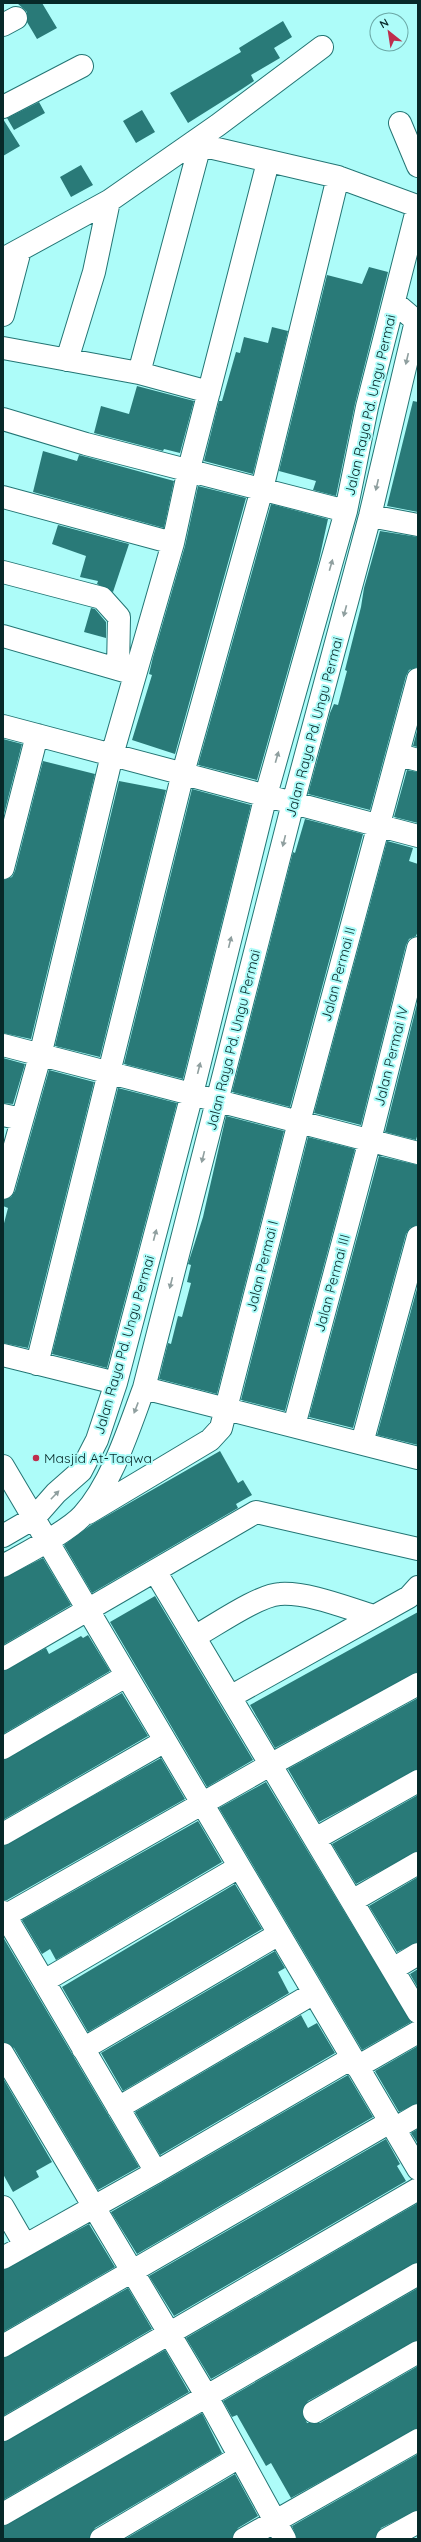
<svg xmlns="http://www.w3.org/2000/svg" width="421" height="2542" font-family="Quicksand,sans-serif">
  <rect width="100%" height="100%" fill="#adfcf9"/>
  <!-- building -->
  <path fill="#297a78" d="M17,3H42L57,28L37,39L27,22V12Z
    M283,21L292,37L274,48L280,58L251,75L254,81L242,89L188,123L170,93L241,52L239,48Z
    M39,102L45,113L14,130L7,118Z
    M142,110L155,132L136,143L123,121Z
    M3,119L20,146L3,156Z
    M81,165L93,185L71,197L60,177Z
    M369,267L388,272L355,404L336,496L313,490L316,481L279,471L327,275L362,284Z
    M272,327L288,331L253,474L204,461L219,401H222L236,352L240,353L244,337L268,343Z
    M137,386L194,401L180,453L164,449L163,451L94,433L101,406L129,414Z
    M413,401L418,402V512L387,506Z
    M43,451L77,461L79,455L87,457L174,481L164,528L33,492Z
    M198,486L246,498L175,754L132,740L152,675L149,674L153,657L185,546Z
    M271,504L328,519L319,560L257,780L198,765Z
    M58,525L129,544L113,592L97,584L98,581L80,577L86,556L52,544Z
    M380,531L418,537V667L409,670L406,676L370,810L308,794L330,713L334,704L338,705L347,671L345,670L361,607L364,588Z
    M91,608L95,609L106,622V638L84,632Z
    M418,727V747L413,746Z
    M3,739L22,744L3,818Z
    M43,761L95,774L31,1039L3,1033V880L12,877L15,871Z
    M407,770L418,772V823L394,817Z
    M119,781L166,790L100,1057L55,1046Z
    M192,789L251,805L183,1079L124,1064Z
    M305,819L363,834L290,1107L232,1092L293,852L295,853Z
    M387,841L413,848L409,861L418,864V931L416,936L409,939L406,945L361,1125L314,1113Z
    M418,1000V1133L416,1140L385,1132Z
    M3,1058L25,1064L13,1104L3,1103Z
    M49,1070L94,1082L28,1348L3,1343V1227L8,1208L3,1206V1200L11,1197L15,1191Z
    M118,1088L177,1103L107,1368L52,1354Z
    M226,1116L284,1131L217,1394L159,1379L168,1343L171,1344L178,1316L182,1317L191,1283L187,1282L191,1265L188,1264L203,1217Z
    M308,1137L355,1149L285,1411L241,1400Z
    M379,1156L418,1165V1225L410,1228L406,1234L353,1428L309,1417Z
    M418,1285V1445L377,1435Z
    M220,1451L238,1483L243,1480L252,1495L236,1504L238,1508L92,1593L64,1545L91,1525Z
    M43,1558L71,1605L3,1645V1578Z
    M155,1596L253,1760L207,1787L110,1622Z
    M418,1612V1672L275,1748L250,1705Z
    M88,1635L110,1671L3,1734V1671L46,1648L49,1654L81,1636L83,1638Z
    M122,1693L148,1736L3,1820V1760Z
    M418,1698V1769L319,1822L288,1769Z
    M161,1758L185,1799L7,1900H3V1846Z
    M266,1782L411,2022L362,2050L219,1808Z
    M418,1795V1851L356,1884L332,1844Z
    M198,1821L222,1862L56,1960L50,1949L42,1954L22,1920Z
    M418,1877V1942L397,1952L369,1906Z
    M235,1884L262,1929L88,2032L62,1987Z
    M3,1937L139,2167L98,2190L14,2048L3,2042Z
    M275,1951L285,1968L278,1972L289,1993L123,2091L101,2053Z
    M418,1969V1988L410,1974Z
    M301,2015L308,2028L317,2023L335,2053L160,2155L135,2112Z
    M418,2046V2103L399,2112L375,2071Z
    M348,2075L373,2117L137,2254L111,2212Z
    M3,2078L52,2162L36,2171L39,2177L13,2192L3,2174Z
    M418,2129V2144L411,2133Z
    M386,2139L400,2164L397,2166L406,2181L174,2316L149,2276Z
    M418,2203V2262L211,2379L186,2338Z
    M89,2224L115,2267L3,2332V2270Z
    M128,2288L152,2329L3,2416V2358Z
    M418,2288V2340L308,2401L302,2412L307,2423H320L418,2366V2428L291,2498L271,2463L266,2466L237,2415L232,2417L223,2401Z
    M165,2350L189,2392L3,2500V2442Z
    M202,2413L222,2453L95,2528L89,2539H3V2526Z
    M418,2454V2510L381,2528L375,2539H297L292,2526Z
    M235,2474L258,2516L238,2528L232,2539H125Z"/>
  <g fill="none" stroke-linecap="round" stroke-linejoin="round">
    <!-- minor casing -->
    <g stroke="#237574" stroke-width="24">
      <path id="minor" d="M3,25L16,18
        M3,107L82,66
        M400,123L418,166
        M202,137L200,145L338,177L417,206
        M3,259L109,201L218,125L322,47
        M3,315L20,250
        M3,348L139,373L200,145
        M67,360L94,272L109,201
        M139,373L209,392
        M3,419L86,444L346,511
        M3,497L173,543
        M370,516L418,525
        M3,572L102,598L119,617L118,669
        M3,636L131,673
        M3,726L418,836
        M399,755L418,760
        M3,868L37,735
        M3,1045L418,1153
        M3,1115L22,1119
        M3,1188L40,1056L112,755L173,543L189,469L268,162
        M3,1355L116,1383
        M37,1364L183,773L262,489L338,177
        M144,1388L418,1458
        M294,1426L370,1140L418,948
        M362,1443L418,1237
        M3,1466L418,2169
        M88,1513L210,1440L221,1428L299,1122L418,679
        M3,1536L34,1518L56,1493L81,1471L97,1440L116,1383L192,1094L266,795L346,511L367,407L418,206
        M3,1566C24,1554 68,1532 83,1515C112,1483 129,1428 144,1388L293,803L370,516L416,321L395,303
        M155,1571L418,2012
        M196,1636C216,1625 259,1595 280,1594C308,1592 347,1608 374,1616
        M3,1659L256,1512L418,1549
        M230,1697L409,1597L418,1587
        M3,1748L126,1676
        M3,1834L165,1741
        M315,1839L418,1781
        M352,1901L418,1863
        M3,1912L156,2172
        M3,1917L270,1765L418,1684
        M393,1969L418,1954
        M44,1981L239,1867
        M83,2049L279,1934
        M3,2054L207,2397L285,2539
        M357,2067L418,2032
        M118,2108L314,1993
        M394,2129L418,2115
        M3,2207L25,2245
        M3,2258L156,2172L352,2058
        M3,2346L390,2122
        M314,2412L418,2352
        M3,2430L418,2189
        M3,2514L418,2274
        M101,2539L239,2457
        M244,2539L418,2440
        M387,2539L418,2522"/>
    </g>
    <!-- minor -->
    <use href="#minor" stroke="#fff" stroke-width="22"/>
  </g>
  <!-- one-way arrows -->
  <defs><path id="oneway-solid" d="M-6-.8H1V-3.2L6.5 0L1 3.2V.8H-6Z"/></defs>
  <g fill="#8f9f9f">
    <use href="#oneway-solid" transform="translate(407 359) rotate(103)"/>
    <use href="#oneway-solid" transform="translate(377 485) rotate(103)"/>
    <use href="#oneway-solid" transform="translate(331 565) rotate(-74)"/>
    <use href="#oneway-solid" transform="translate(345 611) rotate(105)"/>
    <use href="#oneway-solid" transform="translate(277 757) rotate(-74)"/>
    <use href="#oneway-solid" transform="translate(284 841) rotate(104)"/>
    <use href="#oneway-solid" transform="translate(230 942) rotate(-76)"/>
    <use href="#oneway-solid" transform="translate(199 1068) rotate(-76)"/>
    <use href="#oneway-solid" transform="translate(203 1157) rotate(104)"/>
    <use href="#oneway-solid" transform="translate(155 1235) rotate(-75)"/>
    <use href="#oneway-solid" transform="translate(171 1283) rotate(104)"/>
    <use href="#oneway-solid" transform="translate(136 1408) rotate(111)"/>
    <use href="#oneway-solid" transform="translate(55 1495) rotate(-46)"/>
  </g>
  <!-- markers -->
  <circle fill="#be2e4d" stroke="#adfcf9" stroke-width="1.5" cx="36" cy="1458" r="4"/>
  <g text-anchor="middle" stroke-width="4" stroke-linejoin="round" paint-order="stroke">
    <!-- street labels -->
    <g font-size="14" fill="#072929" stroke="#adfcf9">
      <text transform="translate(370 405) rotate(-77)" y="5">Jalan Raya Pd. Ungu Permai</text>
      <text transform="translate(314 727) rotate(-75)" y="5">Jalan Raya Pd. Ungu Permai</text>
      <text transform="translate(338 974) rotate(-75)" y="5">Jalan Permai II</text>
      <text transform="translate(233 1040) rotate(-76)" y="5">Jalan Raya Pd. Ungu Permai</text>
      <text transform="translate(391 1056) rotate(-76)" y="5">Jalan Permai IV</text>
      <text transform="translate(262 1266) rotate(-76)" y="5">Jalan Permai I</text>
      <text transform="translate(332 1283) rotate(-75)" y="5">Jalan Permai III</text>
      <text transform="translate(124 1345) rotate(-74)" y="5">Jalan Raya Pd. Ungu Permai</text>
    </g>
    <!-- poi labels -->
    <g font-size="14" fill="#072929" stroke="#adfcf9" text-anchor="start">
      <text x="44" y="1463">Masjid At-Taqwa</text>
    </g>
  </g>
  <!-- border -->
  <rect width="421" height="2542" fill="none" stroke="#072929" stroke-width="8"/>
  <!-- north arrow -->
  <g transform="translate(389 32) rotate(330)"><circle r="19" fill="#adfcf9" stroke="#6ba8a6"/>
  <path d="M0-3L7 15L0 10L-7 15Z" fill="#be2e4d"/>
  <text y="-6" font-size="11" font-weight="bold" text-anchor="middle" fill="#072929">N</text>
  </g>
</svg>
